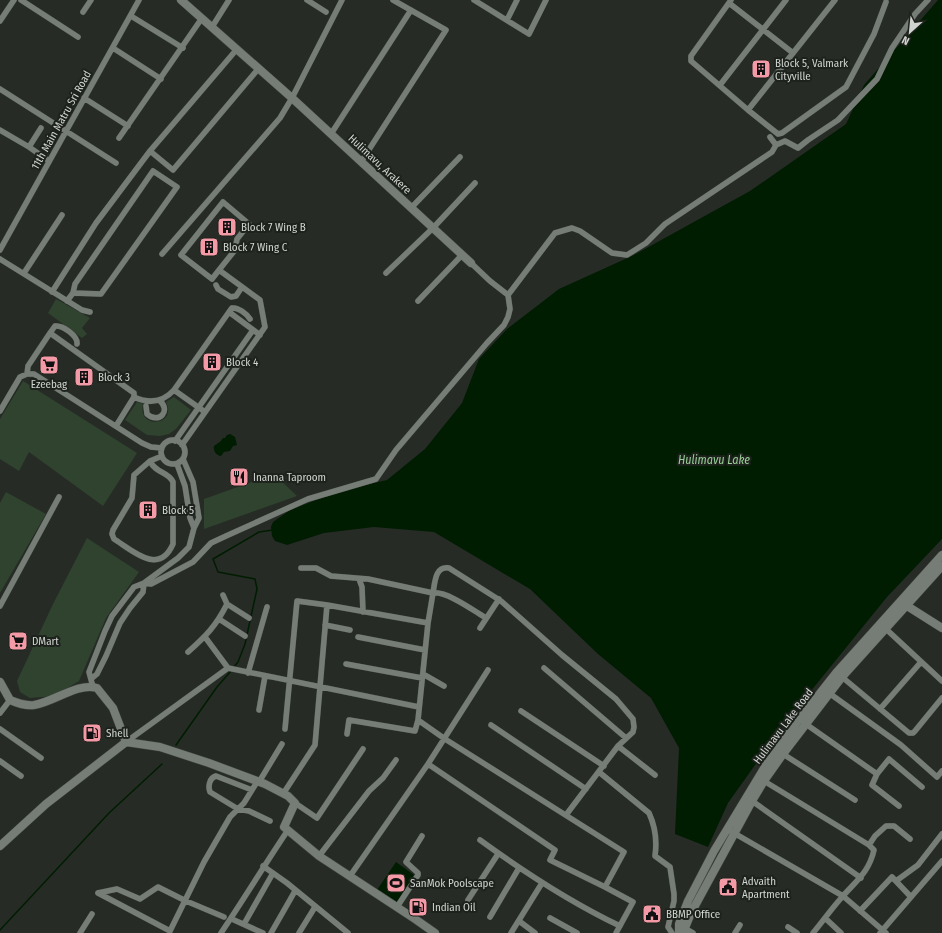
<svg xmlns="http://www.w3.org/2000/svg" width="942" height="933" font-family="'Fira Sans Condensed',sans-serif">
  <rect width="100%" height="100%" fill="#262b26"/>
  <!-- green -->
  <path fill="#2f432f" d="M56,299L90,318L82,328L87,334L82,338L48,313Z
    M23,381L137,453L103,506L29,452L19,471L0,459V419Z
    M174,397L191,410L176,429L169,434L160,436L147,435L125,420L137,402L143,404C137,430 178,426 166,402Z
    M274,474L297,496L204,529V499Z
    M6,492L46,514L0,593V503Z
    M87,538L139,572L106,618L79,681L54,696L30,698L20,692L17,681L53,604Z"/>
  <!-- water -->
  <path fill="#001d01" d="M938,0H942V539L887,597L785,723L728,803L708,847L675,834L679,748L651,698L598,654L530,589L434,532L374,527L324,533L287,545L275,541L272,536L271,527L273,522L290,510L340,491L387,480L425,449L462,403L479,359L507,329L559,289L634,255L750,191L846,124L864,85Z
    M230,434L235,437L237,445L233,446L230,451L224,452L221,456C216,455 213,451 214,446L221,441L223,438H225L227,435Z
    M396,862L414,875L397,904L377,890Z"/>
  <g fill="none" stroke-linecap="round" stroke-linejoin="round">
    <!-- stream -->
    <path stroke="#001d01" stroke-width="1.5" d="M233,668L238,662L245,644L257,589L255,579L218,572L213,559L259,532L273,530
      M176,745L217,687L231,671
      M0,930L109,813L162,764"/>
    <!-- street casing -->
    <g stroke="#414641" stroke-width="6">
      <path id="street" d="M21,0L78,37
        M307,0L326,12
        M474,0L529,34L546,0
        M731,0L691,56V61L748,110L778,134L782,133L846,87L874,34L886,2
        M729,3L793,53
        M83,12L91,0
        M131,16L183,48
        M507,20L517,0
        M0,21L14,0
        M212,27L229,0
        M113,48L161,79
        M720,85L786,0
        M0,89L116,163
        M84,98L128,126
        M748,110L835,0
        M0,130L29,147L49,161
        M331,134L411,10
        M119,138L202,18
        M776,145L785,141L798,148L808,140L838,120L877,79L892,48L915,14L928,0
        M29,147L41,128
        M150,151L173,170L259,68
        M361,162L446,30L393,0
        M411,208L460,157
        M0,250L139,0
        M162,254L280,118L292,98L342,0
        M0,259L82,310L90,312
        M471,263L490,281L508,295
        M24,273L62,215
        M386,273L433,228L475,183
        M216,285L218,289L231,297L236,296L242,287
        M52,292L96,223L150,151L237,49
        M67,301L73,293L75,284L153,171L177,187L101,294L73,293
        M418,301L462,255
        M229,312L232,308C238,307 247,314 250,319
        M50,333L55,326C63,325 78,336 77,344
        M27,374L28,366L50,333L134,393V397L116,426
        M134,397C149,404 163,402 174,390
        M146,406L147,414C159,425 172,410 159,400
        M0,411L20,377L27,374H34L142,443L151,447L162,448
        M205,412L174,390L229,312L260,335
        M161 452a12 12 0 1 1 24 0a12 12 0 1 1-24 0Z
        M175,441L253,330
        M182,445L265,327L260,300L219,270L212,279L181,255L223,202L249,224L237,239L235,250L219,270
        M150,461L134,475L132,498L113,530L112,534L114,539C133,551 159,576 173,544V482C168,471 156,474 150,461L162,456
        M177,464L185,486L190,518L194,528
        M301,568H316L331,576L368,579L433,593L428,623
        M359,579L362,587L363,612
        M144,583L151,584L193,562L211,543L226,536L308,499L376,479L396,450L487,343L504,325L508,317L510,309L508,295L555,233L572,228L580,231L612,253L627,255L646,243L665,224L772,152L776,145L770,137
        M227,604L249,618
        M0,606L59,497
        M486,618C474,611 447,591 433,593C435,582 435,566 449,568L501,601L562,655L616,699L633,719L634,727L633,732L618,746L566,815
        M219,619L245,636
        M325,625L350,630
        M480,628L499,599
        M886,629L942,681
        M205,637L228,668L419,707
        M358,637L425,650
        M188,652C206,636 216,626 227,604L223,595
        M346,664L422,678
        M544,668L626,738
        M248,673L267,607
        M423,674L444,686
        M842,677L909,733H913L915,731L942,698
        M91,679L97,674L106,656L120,623L130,608L143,592L144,583
        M93,687L89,672L105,631L112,616L134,587L144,583L178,558L189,547L194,528L199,518L193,482L183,459
        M829,693L901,745L937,777L942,771
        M880,709L921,662
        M259,710L265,676
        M521,711L604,766
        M0,713L10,700
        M803,722L877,774L889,759L922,787
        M491,725L586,789
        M0,729L41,758
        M285,729L297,601L327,605L428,623L418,720L445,739L624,852L605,887
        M347,734L349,720L415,731L418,720
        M126,742L228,668
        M618,746L655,775
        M783,754L855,800
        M0,761L21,776
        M428,764L555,850L550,860L605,887L633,902L616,933
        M599,772L649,813C655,826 657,842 655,856L670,867L674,894V901L668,927L672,933
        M877,774L872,785L899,806
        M764,781L869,845L874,850C869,872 857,880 843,896C832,908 823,921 813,933
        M259,782L282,744
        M252,790L216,776C209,778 208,787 210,792L238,809L244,803L257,782
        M283,794L315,745L327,605
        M752,801L861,878
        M295,803L317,818L363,749
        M727,829L843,896L886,933
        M480,840C524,872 570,902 620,926
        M869,845L875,836L886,826H894L910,839
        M319,856L369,791L383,778L396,760
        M263,866L287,883L348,933
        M350,876L428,764L488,670
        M896,881L918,865L942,834
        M98,893L170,931L204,862L230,817L238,809L249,811L270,821
        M98,893L117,889L140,899L158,887L186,901L224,917
        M468,900L498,854
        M397,907L418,875V873L406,862L422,836
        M860,911L892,877L911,897
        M490,917L519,868
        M550,918L577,933
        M825,918L841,933
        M234,920L263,933
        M519,921L535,933
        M244,924L273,873
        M788,927L797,933
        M686,929L693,933
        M80,933L92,914
        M221,933C244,899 265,864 288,830
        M271,933L295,891
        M299,933L315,907
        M511,933L542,883
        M735,933L740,925
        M880,933L942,861"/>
    </g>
    <!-- secondary casing -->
    <g stroke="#414641" stroke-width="9">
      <path id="secondary" d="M181,0L292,98L471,263
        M904,604L942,628
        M0,682L10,700C17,703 26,706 34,705C54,702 78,682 97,688L113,708L126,742
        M126,742L160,747L209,763L265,784L288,796L295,803L284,827L319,856L415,919L435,933
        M0,846L46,804L126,742
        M679,933V924L688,901L714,851L766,765L798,721L836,673L942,555
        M683,933L691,913L752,801L764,781L783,754L842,677L942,566"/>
    </g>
    <!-- street -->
    <use href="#street" stroke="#767c76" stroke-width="5.5"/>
    <!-- secondary -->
    <use href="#secondary" stroke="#767c76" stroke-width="8"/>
  </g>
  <!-- icons -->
  <defs>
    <g id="building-square" transform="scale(1)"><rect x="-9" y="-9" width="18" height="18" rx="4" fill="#f49aa6" stroke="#1d221c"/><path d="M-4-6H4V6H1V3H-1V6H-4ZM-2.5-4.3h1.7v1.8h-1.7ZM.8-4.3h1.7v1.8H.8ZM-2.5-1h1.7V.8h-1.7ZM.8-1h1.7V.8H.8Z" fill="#111"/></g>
    <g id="supermarket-square" transform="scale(1)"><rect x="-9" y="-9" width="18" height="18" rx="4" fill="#f49aa6" stroke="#1d221c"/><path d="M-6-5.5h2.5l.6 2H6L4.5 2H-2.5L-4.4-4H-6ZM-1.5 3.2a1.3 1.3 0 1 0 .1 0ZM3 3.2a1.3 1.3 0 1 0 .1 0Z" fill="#111"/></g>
    <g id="restaurant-square" transform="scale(1)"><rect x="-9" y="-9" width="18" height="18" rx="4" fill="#f49aa6" stroke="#1d221c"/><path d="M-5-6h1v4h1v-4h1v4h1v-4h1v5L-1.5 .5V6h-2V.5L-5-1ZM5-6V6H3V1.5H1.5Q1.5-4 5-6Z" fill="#111"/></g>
    <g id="fuel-square" transform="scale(1)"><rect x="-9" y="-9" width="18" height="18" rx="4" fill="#f49aa6" stroke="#1d221c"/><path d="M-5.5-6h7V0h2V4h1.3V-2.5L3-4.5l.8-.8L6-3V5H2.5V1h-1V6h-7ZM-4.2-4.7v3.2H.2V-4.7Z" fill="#111"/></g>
    <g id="stadium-square" transform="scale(1)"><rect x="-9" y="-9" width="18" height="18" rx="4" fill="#f49aa6" stroke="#1d221c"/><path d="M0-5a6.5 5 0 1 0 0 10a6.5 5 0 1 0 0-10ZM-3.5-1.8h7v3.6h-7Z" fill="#111"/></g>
    <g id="civic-square" transform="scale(1)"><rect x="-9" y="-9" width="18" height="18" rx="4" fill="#f49aa6" stroke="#1d221c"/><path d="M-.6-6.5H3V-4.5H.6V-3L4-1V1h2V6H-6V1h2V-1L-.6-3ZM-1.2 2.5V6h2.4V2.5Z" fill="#111"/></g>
  </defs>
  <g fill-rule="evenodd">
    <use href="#building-square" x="761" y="69"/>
    <use href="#building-square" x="227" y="227"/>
    <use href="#building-square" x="209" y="247"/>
    <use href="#building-square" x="212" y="362"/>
    <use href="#supermarket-square" x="49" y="365"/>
    <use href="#building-square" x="84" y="377"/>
    <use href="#restaurant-square" x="239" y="477"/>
    <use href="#building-square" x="148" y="510"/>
    <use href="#supermarket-square" x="18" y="641"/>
    <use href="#fuel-square" x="92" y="733"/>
    <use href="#stadium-square" x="396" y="883"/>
    <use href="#civic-square" x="728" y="887"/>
    <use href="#fuel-square" x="418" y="907"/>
    <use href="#civic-square" x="652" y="914"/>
  </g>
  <g text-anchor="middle" stroke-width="4" stroke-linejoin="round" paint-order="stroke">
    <!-- poi labels -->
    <g font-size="11" fill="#d0d4d0" stroke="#1d221c" text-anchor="start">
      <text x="775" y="67">Block 5, Valmark<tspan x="775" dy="13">Cityville</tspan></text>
      <text x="241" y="231">Block 7 Wing B</text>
      <text x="223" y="251">Block 7 Wing C</text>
      <text x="226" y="366">Block 4</text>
      <text x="98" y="381">Block 3</text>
      <text x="49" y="388" text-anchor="middle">Ezeebag</text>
      <text x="253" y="481">Inanna Taproom</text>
      <text x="162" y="514">Block 5</text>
      <text x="32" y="645">DMart</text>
      <text x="106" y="737">Shell</text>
      <text x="742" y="885">Advaith<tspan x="742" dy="13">Apartment</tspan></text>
      <text x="410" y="887">SanMok Poolscape</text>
      <text x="432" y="911">Indian Oil</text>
      <text x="666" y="918">BBMP Office</text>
    </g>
    <!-- street labels -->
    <g font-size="11" fill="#d0d4d0" stroke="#1d221c">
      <text transform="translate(61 120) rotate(-61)" y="4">11th Main Matru Sri Road</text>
      <text transform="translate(380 164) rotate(43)" y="4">Hulimavu, Arakere</text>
      <text transform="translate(783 726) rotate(-53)" y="4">Hulimavu Lake Road</text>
    </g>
    <!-- water labels -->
    <g font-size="12" font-style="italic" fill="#98cf97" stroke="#1d221c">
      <text x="714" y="464">Hulimavu Lake</text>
    </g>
  </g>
  <!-- north arrow -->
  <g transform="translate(910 32) rotate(207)" stroke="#1d221c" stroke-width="3" paint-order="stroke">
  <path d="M0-3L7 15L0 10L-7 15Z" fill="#d0d4d0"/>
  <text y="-6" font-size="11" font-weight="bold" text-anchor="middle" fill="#d0d4d0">N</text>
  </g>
</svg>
